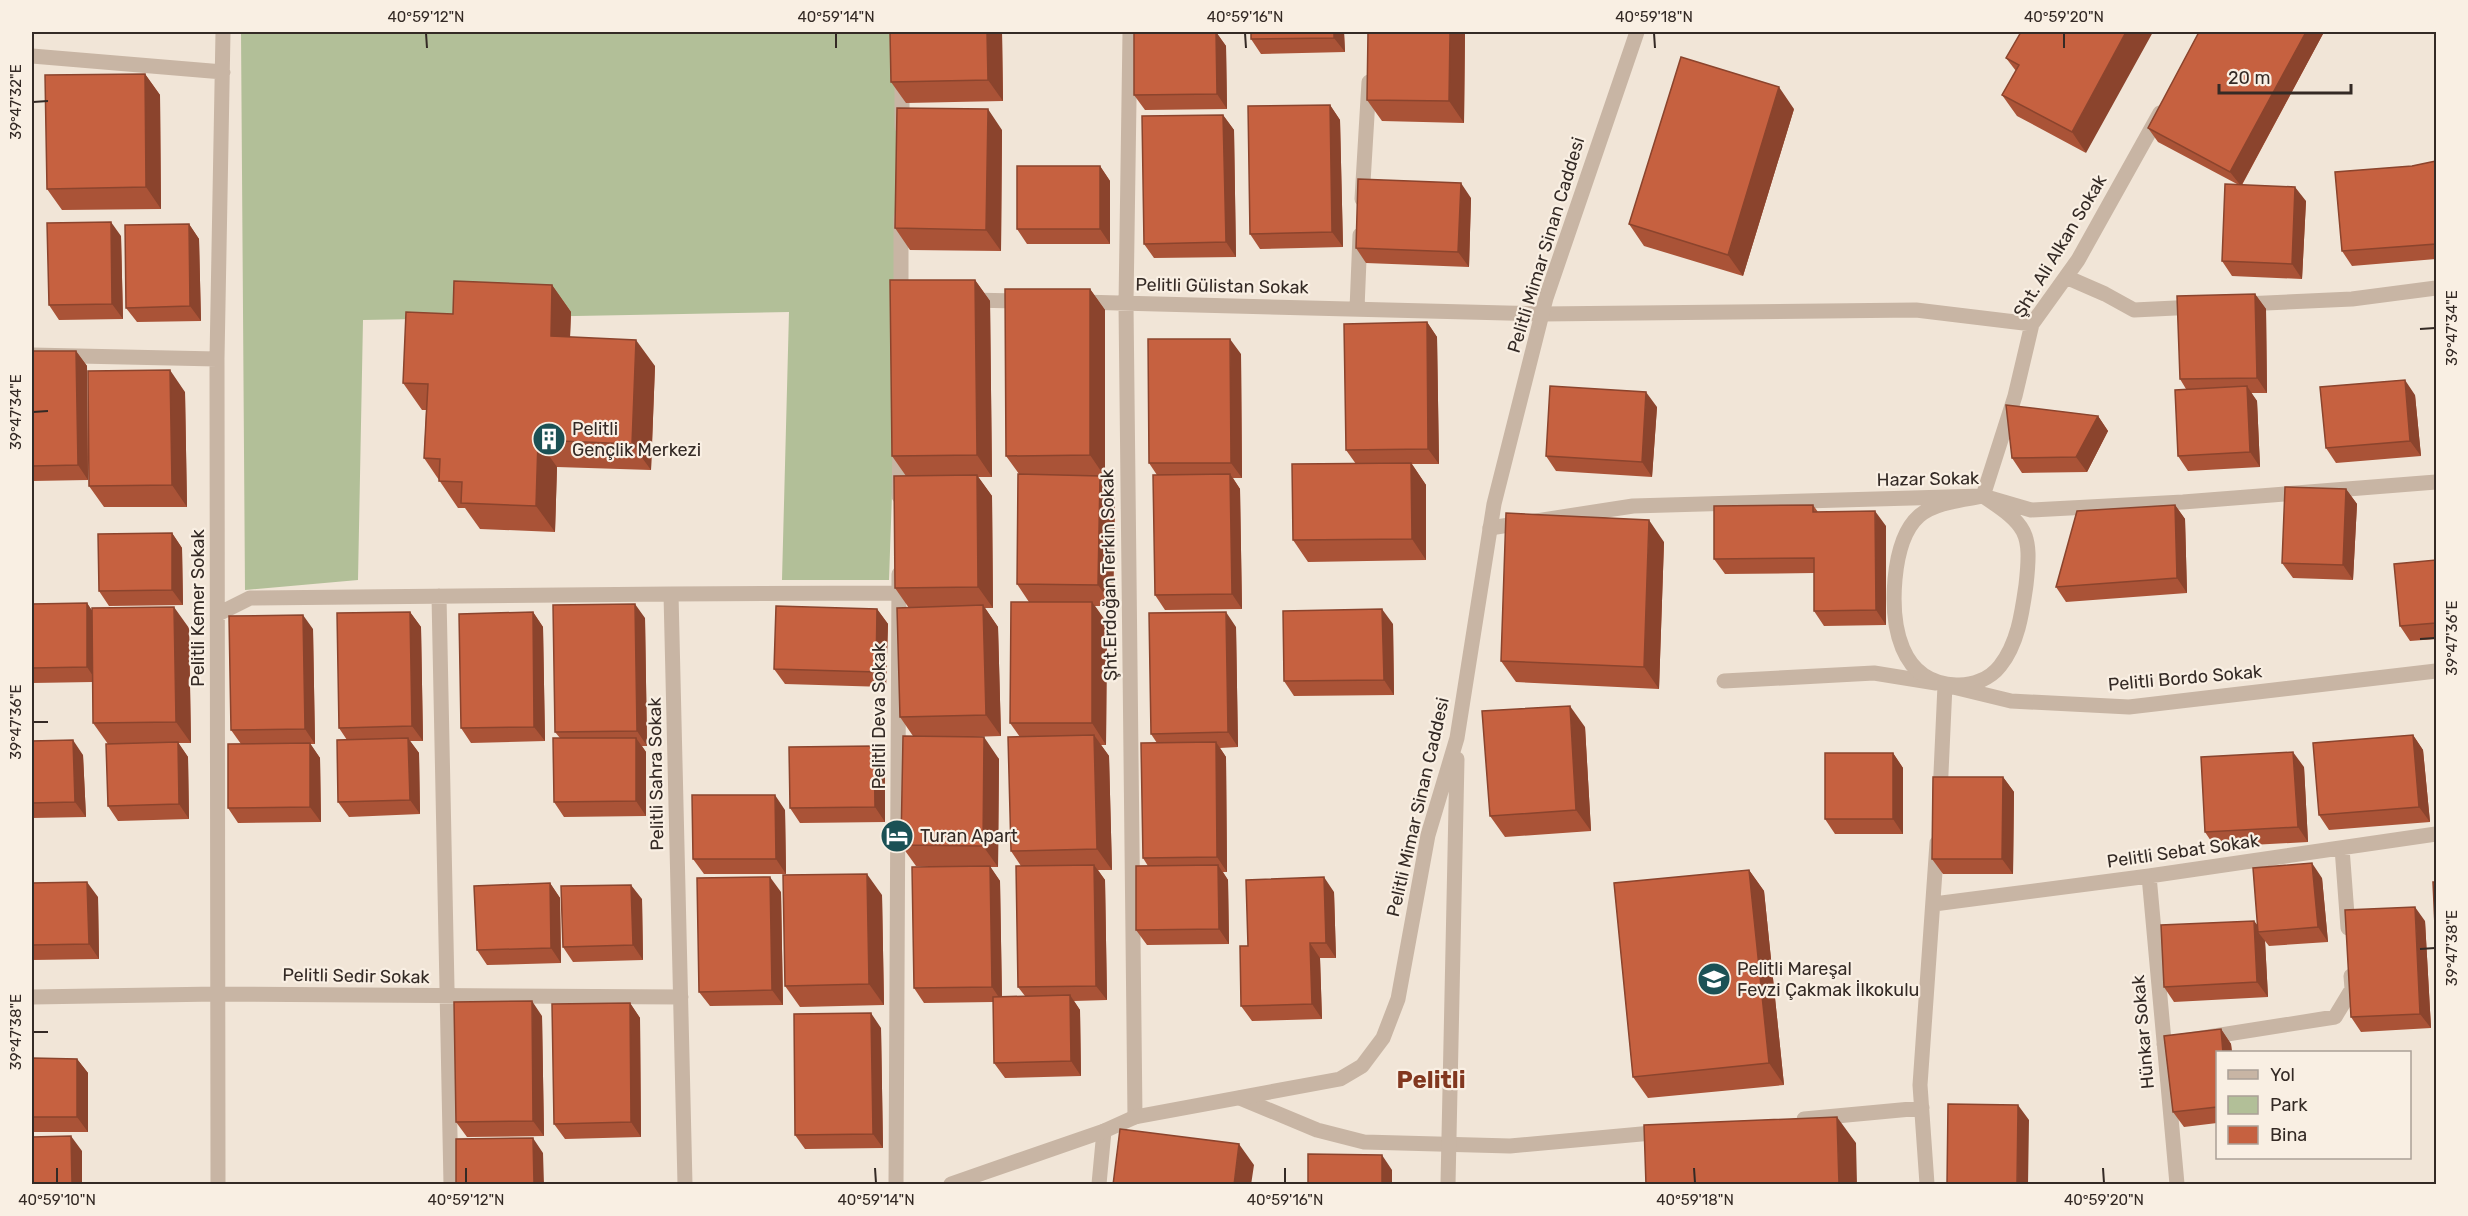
<svg xmlns="http://www.w3.org/2000/svg" width="2468" height="1216" font-family="Rubik,sans-serif">
  <rect width="100%" height="100%" fill="#f1e5d7"/>
  <!-- green -->
  <path fill="#b2bf98" d="M241,32H908L889,580H782L789,312L363,320L358,580L245,590Z"/>
  <g fill="none" stroke-linecap="round" stroke-linejoin="round">
    <!-- pedestrian -->
    <path stroke="#c8b5a4" stroke-width="15" d="M1724,681L1874,673L1936,683"/>
    <!-- minor -->
    <path stroke="#c8b5a4" stroke-width="15" d="M1130,32L1126,304L1135,1117
      M32,56L223,72
      M902,127V79
      M1362,199L1369,82
      M2066,277L2105,294L2134,310L2196,307
      M901,298V217
      M970,300L1024,301
      M1081,302L1542,314L1916,310L2032,324
      M2244,304L2352,299L2436,288
      M1357,309L1360,235
      M32,355L217,359
      M899,496L900,448
      M1983,496C2027,525 2032,532 2026,585C2022,613 2018,643 2000,666C1990,679 1972,686 1956,685C1899,683 1891,624 1895,579C1897,558 1902,531 1919,516C1935,502 1964,500 1983,496Z
      M1983,496L2015,396L2032,324L2078,260L2160,113
      M1490,528L1633,506L1983,496L2031,510L2183,502L2436,482
      M671,594L899,593
      M439,596L451,1184
      M218,614L250,598L671,594L685,1184
      M1940,795L1945,685L2011,701L2129,707L2436,671
      M2342,848L2348,928
      M2149,876L2177,1184
      M1934,904L2149,876L2436,834
      M32,997L217,994L681,997
      M2164,1044L2335,1017L2352,989L2351,976
      M1240,1098L1317,1130L1364,1142L1510,1146L1663,1132
      M1804,1119L1922,1108
      M218,1184L217,359L223,32
      M896,1184L899,574
      M1099,1184L1104,1131
      M1927,1184L1920,1085L1937,843"/>
    <!-- tertiary -->
    <path stroke="#c8b5a4" stroke-width="15" d="M951,1184L1104,1131L1135,1117L1340,1079L1362,1066L1383,1038L1398,999L1428,835L1457,738L1494,504L1546,298L1637,32
      M1448,1184L1457,759"/>
  </g>
  <!-- wall -->
  <path fill="#aa5337" d="M890,32H1002L1003,101L906,103L891,82Z
    M1216,32L1226,46L1227,109L1145,110L1134,95Z
    M1251,32H1344L1345,52L1261,54L1251,39Z
    M1465,32L1464,123L1382,121L1367,100Z
    M2021,32L2086,153L2017,116L2002,95L2016,71L2006,58Z
    M2199,32H2324L2242,185L2306,201L2302,279L2232,276L2222,261L2237,184L2158,142L2148,128Z
    M145,74L160,95L161,209L62,210L47,189Z
    M1330,105L1340,120L1343,247L1260,249L1250,234Z
    M1794,109L1743,276L1644,246L1629,224Z
    M1223,115L1234,130L1236,257L1154,258L1144,244Z
    M1002,130L1001,251L910,250L895,228Z
    M2436,161V259L2352,266L2342,251L2412,166Z
    M1100,166L1110,181V244H1027L1017,229Z
    M1471,198L1469,267L1366,263L1356,248Z
    M189,224L199,239L201,321L137,322L126,308Z
    M121,236L123,319L59,320L49,305Z
    M975,280L990,301L992,477H978L992,496L993,608H985L998,627L1001,736L970,737L999,759L998,867H990L1000,881L1002,997L1025,996L1018,987L1021,866L1011,851L1020,737L1010,723L1029,602L1017,584L1019,474L1006,456L1090,289L1105,310V477H1101L1115,497L1113,606H1095L1107,623L1106,745H1101L1109,756L1112,870H1098L1105,880L1107,1000L1074,1001L1080,1010L1081,1076L1005,1078L994,1063L993,1002L924,1003L914,988L955,867L916,866L901,845L913,736L900,717L909,608L895,588L906,476L892,456Z
    M552,285L571,312L570,337L655,366L651,470L557,467L555,532L480,529L465,508H458L424,458L426,410H422L403,383L453,314Z
    M2255,294L2266,309L2267,393H2251L2257,401L2260,467L2188,471L2178,456L2186,389L2180,379Z
    M1427,322L1437,337L1439,464H1412L1426,485V560L1308,562L1293,540L1356,464L1346,450Z
    M32,351H76L87,366L88,480L32,481Z
    M1241,354L1242,478H1233L1240,489L1242,609L1165,610L1155,595L1157,475L1149,463Z
    M185,392L187,507H104L89,486Z
    M2415,395L2421,456L2336,463L2326,448Z
    M1657,407L1652,477L1556,471L1546,456Z
    M2098,416L2108,431L2087,472L2022,473L2012,458Z
    M2346,489L2357,504L2353,580L2293,578L2282,563Z
    M1813,505L1818,512L1886,526V625L1824,626L1814,611V573L1725,574L1714,559Z
    M2175,505L2185,519L2187,593L2066,602L2056,587Z
    M172,533L182,548L183,605L109,606L99,591Z
    M1664,542L1659,689L1516,682L1501,661Z
    M2436,560V639L2410,641L2400,626Z
    M87,603L92,611L189,628L191,743H178L188,757L189,819L118,821L108,806V744L93,723V682L32,683V604Z
    M877,609L888,624L886,687L785,684L774,669Z
    M410,612L421,627L423,741H410L419,753L420,814L349,817L338,802L347,740L339,728Z
    M533,612L543,627L545,741L471,743L461,728Z
    M645,618L647,746H642L646,752V816L564,817L554,802L560,738L555,732Z
    M1393,624L1394,695L1294,696L1284,681Z
    M1236,627L1238,747L1220,748L1226,757L1227,872H1223L1228,880L1229,944L1147,945L1136,930L1148,866L1143,858L1157,743L1151,734Z
    M313,629L315,744H310L320,758L321,822L238,823L228,808L241,744L231,730Z
    M1585,727L1591,831L1505,837L1490,816Z
    M2413,735L2423,750L2430,822L2329,830L2319,815Z
    M32,741L83,755L86,817L32,818Z
    M1893,753L1903,768V834H1835L1825,819Z
    M885,761V822L800,823L790,808Z
    M2304,767L2308,842L2215,847L2205,832Z
    M2003,777L2014,792L2013,874H1943L1932,859Z
    M785,810L786,874H704L693,859Z
    M1749,870L1764,891L1784,1085L1648,1098L1633,1077Z
    M2322,878L2328,942L2269,946L2265,941L2268,997L2174,1002L2164,987L2254,921L2258,926Z
    M32,883L98,897L99,959L32,960Z
    M550,883L560,898L561,963L487,965L477,950Z
    M781,892L783,1005L710,1006L699,992Z
    M1334,892L1336,958H1320L1322,1019L1252,1021L1241,1006L1248,946Z
    M882,895L884,1005L800,1007L785,986Z
    M642,899L643,960L573,962L563,947Z
    M2425,921L2431,1028L2361,1032L2351,1017Z
    M630,1003L640,1018L641,1137L565,1139L554,1124Z
    M542,1016L544,1136L467,1137L456,1122Z
    M881,1028L883,1148L805,1149L795,1135Z
    M2221,1029L2231,1044L2232,1053H2217V1123L2184,1127L2173,1112L2164,1036Z
    M32,1058L77,1059L88,1073V1132H32Z"/>
  <!-- shaded-wall -->
  <path fill="#8b442d" d="M987,32H1002L1003,101L988,80Z
    M1216,32L1226,46L1227,109L1217,94Z
    M1334,32H1344L1345,52L1334,38Z
    M1450,32H1465L1464,123L1449,101Z
    M2126,32H2153L2086,153L2072,132Z
    M2306,32H2324L2241,186L2230,172Z
    M145,74L160,95L161,209L146,187Z
    M1779,87L1794,109L1743,276L1728,255Z
    M1330,105L1340,120L1343,247L1332,232Z
    M988,109L1002,130L1001,251L986,230Z
    M1223,115L1234,130L1236,257L1226,242Z
    M1100,166L1110,181V244L1100,229Z
    M1461,183L1471,198L1469,267L1458,252Z
    M2295,187L2306,201L2302,279L2292,264Z
    M111,222L121,236L123,319L112,304Z
    M189,224L199,239L201,321L190,306Z
    M975,280L990,301L992,477L977,455Z
    M552,285L571,312L569,363L551,336Z
    M1090,289L1105,310V477L1090,455Z
    M2255,294L2266,309L2267,393L2257,378Z
    M1427,322L1437,337L1439,464L1428,449Z
    M1230,339L1241,354L1242,478L1231,463Z
    M636,340L655,366L651,470L632,444Z
    M76,351L87,366L88,480L78,465Z
    M170,370L185,392L187,507L172,485Z
    M2405,380L2415,395L2421,456L2410,441Z
    M2247,386L2257,401L2260,467L2250,452Z
    M1646,392L1657,407L1652,477L1642,462Z
    M2098,416L2108,431L2087,472L2076,457Z
    M538,440L557,467L555,532L536,506Z
    M1411,463L1426,485V560L1412,539Z
    M1230,474L1240,489L1242,609L1232,594Z
    M977,475L992,496L993,608L978,587Z
    M1100,476L1115,497L1113,606L1098,585Z
    M2346,489L2357,504L2353,580L2343,565Z
    M2175,505L2185,519L2187,593L2177,578Z
    M1875,511L1886,526V625L1876,610Z
    M1649,520L1664,542L1659,689L1644,667Z
    M172,533L182,548L183,605L172,590Z
    M1092,602L1107,623L1106,745L1092,723Z
    M87,603L97,618V682L87,667Z
    M635,604L645,618L647,746L637,731Z
    M983,605L998,627L1001,736L986,715Z
    M174,607L189,628L191,743L176,722Z
    M877,609L888,624L886,687L876,672Z
    M1382,609L1393,624L1394,695L1384,680Z
    M410,612L421,627L423,741L412,726Z
    M533,612L543,627L545,741L534,727Z
    M1226,612L1236,627L1238,747L1228,732Z
    M303,615L313,629L315,744L305,729Z
    M1570,706L1585,727L1591,831L1576,810Z
    M1094,735L1109,756L1112,870L1097,849Z
    M2413,735L2423,750L2430,822L2419,807Z
    M984,737L999,759L998,867L983,846Z
    M408,738L419,753L420,814L410,800Z
    M636,738L646,752V816L636,801Z
    M73,740L83,755L86,817L75,802Z
    M178,742L188,757L189,819L179,804Z
    M1216,742L1226,757L1227,872L1217,857Z
    M310,743L320,758L321,822L310,807Z
    M874,746L885,761V822L875,807Z
    M2293,752L2304,767L2308,842L2298,827Z
    M1893,753L1903,768V834L1893,819Z
    M2003,777L2014,792L2013,874L2002,859Z
    M775,795L785,810L786,874L776,859Z
    M2312,863L2322,878L2328,942L2318,927Z
    M1094,865L1105,880L1107,1000L1096,986Z
    M1218,865L1228,880L1229,944L1219,929Z
    M990,866L1000,881L1002,1002L992,987Z
    M1749,870L1764,891L1784,1085L1769,1063Z
    M867,874L882,895L884,1005L869,984Z
    M770,877L781,892L783,1005L772,990Z
    M1324,877L1334,892L1336,958L1326,943Z
    M87,882L98,897L99,959L89,944Z
    M550,883L560,898L561,963L551,948Z
    M631,885L642,899L643,960L633,945Z
    M2415,907L2425,921L2431,1028L2420,1014Z
    M2254,921L2262,931L2258,932L2265,941L2268,997L2257,982Z
    M1310,943L1320,958L1322,1019L1312,1004Z
    M1070,995L1080,1010L1081,1076L1071,1061Z
    M532,1001L542,1016L544,1136L533,1121Z
    M630,1003L640,1018L641,1137L631,1122Z
    M871,1013L881,1028L883,1148L873,1134Z
    M2221,1029L2231,1044L2232,1053H2223Z
    M77,1059L88,1073V1132L77,1117Z
    M2018,1105L2029,1120L2028,1185H2017Z
    M1837,1117L1856,1143L1857,1185H1839Z
    M71,1136L82,1151V1185H72Z
    M533,1138L543,1153L544,1185H534Z
    M1239,1144L1254,1165L1251,1185H1234Z
    M1382,1155L1392,1170V1185H1382Z"/>
  <!-- building -->
  <path fill="#c66140" stroke="#8b442d" stroke-width="1.5" d="M890,32H987L988,80L891,82Z
    M1134,32H1216L1217,94L1134,95Z
    M1251,32H1334V38L1251,39Z
    M1368,32H1450L1449,101L1367,100Z
    M2021,32H2126L2072,132L2002,95L2019,65L2006,58Z
    M2199,32H2306L2230,172L2148,128Z
    M1681,57L1779,87L1728,255L1629,224Z
    M145,74L146,187L47,189L45,75Z
    M1330,105L1332,232L1250,234L1248,106Z
    M897,108L988,109L986,230L895,228Z
    M1223,115L1226,242L1144,244L1142,116Z
    M2436,161V244L2342,251L2335,172L2412,166Z
    M1017,166H1100V229H1017Z
    M1358,179L1461,183L1458,252L1356,248Z
    M2225,184L2295,187L2292,264L2222,261Z
    M111,222L112,304L49,305L47,223Z
    M189,224L190,306L126,308L125,225Z
    M890,280H975L977,455L892,456Z
    M454,281L552,285L551,336L636,340L632,444L538,440L536,506L461,503L462,482L439,481L440,459L424,458L428,384L403,383L406,312L453,314Z
    M1005,289H1090V455L1006,456Z
    M2255,294L2257,378L2180,379L2177,296Z
    M1427,322L1428,449L1346,450L1344,324Z
    M1148,339H1230L1231,463H1149Z
    M32,351H76L78,465L32,466Z
    M170,370L172,485L89,486L88,371Z
    M2405,380L2410,441L2326,448L2320,387Z
    M1550,386L1646,392L1642,462L1546,456Z
    M2247,386L2250,452L2178,456L2175,390Z
    M2006,405L2098,416L2076,457L2012,458Z
    M1411,463L1412,539L1293,540L1292,464Z
    M1018,474L1100,476L1098,585L1017,584Z
    M1230,474L1232,594L1155,595L1153,475Z
    M977,475L978,587L895,588L894,476Z
    M2285,487L2346,489L2343,565L2282,563Z
    M1813,505V512L1875,511L1876,610L1814,611V558L1714,559V506Z
    M2175,505L2177,578L2056,587L2077,511Z
    M1506,513L1649,520L1644,667L1501,661Z
    M172,533V590L99,591L98,534Z
    M2436,560V623L2400,626L2394,564Z
    M1011,602H1092V723H1010Z
    M87,603V667L32,668V604Z
    M635,604L637,731L555,732L553,605Z
    M983,605L986,715L900,717L897,608Z
    M776,606L877,609L876,672L774,669Z
    M174,607L176,722L93,723L92,608Z
    M1382,609L1384,680L1284,681L1283,611Z
    M410,612L412,726L339,728L337,613Z
    M533,612L534,727L461,728L459,614Z
    M1226,612L1228,732L1151,734L1149,613Z
    M303,615L305,729L231,730L229,616Z
    M1570,706L1576,810L1490,816L1482,711Z
    M1094,735L1097,849L1011,851L1008,737Z
    M2413,735L2419,807L2319,815L2313,743Z
    M903,736L984,737L983,846L901,845Z
    M408,738L410,800L338,802L337,740Z
    M553,738H636V801L554,802Z
    M73,740L75,802L32,803V741Z
    M178,742L179,804L108,806L106,744Z
    M1216,742L1217,857L1143,858L1141,743Z
    M310,743V807L228,808V744Z
    M874,746L875,807L790,808L789,747Z
    M2293,752L2298,827L2205,832L2201,757Z
    M1825,753H1893V819H1825Z
    M1933,777H2003L2002,859H1932Z
    M692,795H775L776,859H693Z
    M2312,863L2318,927L2258,932L2253,868Z
    M1094,865L1096,986L1018,987L1016,866Z
    M1218,865L1219,929L1136,930V866Z
    M990,866L992,987L914,988L912,867Z
    M1749,870L1769,1063L1633,1077L1614,883Z
    M867,874L869,984L785,986L783,875Z
    M770,877L772,990L699,992L697,878Z
    M1324,877L1326,943H1310L1312,1004L1241,1006L1240,946H1248L1246,880Z
    M87,882L89,944L32,945V883Z
    M2433,882H2436V948Z
    M550,883L551,948L477,950L474,886Z
    M631,885L633,945L563,947L561,886Z
    M2415,907L2420,1014L2351,1017L2345,910Z
    M2254,921L2257,982L2164,987L2161,925Z
    M1070,995L1071,1061L994,1063L993,997Z
    M532,1001L533,1121L456,1122L454,1002Z
    M630,1003L631,1122L554,1124L552,1004Z
    M871,1013L873,1134L795,1135L794,1014Z
    M2221,1029L2223,1053H2217V1107L2173,1112L2164,1036Z
    M32,1058L77,1059V1117H32Z
    M1948,1104L2018,1105L2017,1185H1947Z
    M1837,1117L1839,1185H1646L1644,1125Z
    M1120,1129L1239,1144L1234,1185H1113Z
    M71,1136L72,1185H32V1137Z
    M533,1138L534,1185H456V1139Z
    M1308,1154L1382,1155V1185H1308Z"/>
  <!-- ticks -->
  <path fill="none" stroke="#342a25" stroke-width="2" d="M426,33L427,48M836,33V48M1245,33L1246,48M1654,33L1655,48M2064,33V48M33,102L48,101M2420,329L2435,328M33,412L48,411M2420,639L2435,638M33,722H48M2420,949L2435,948M33,1032H48M57,1168V1183M466,1168V1183M875,1168L876,1183M1285,1168V1183M1694,1168L1695,1183M2103,1168L2104,1183"/>
  <!-- icons -->
  <defs>
    <g id="building-disc" transform="scale(1.725)"><circle r="9.5" fill="#1b5155" stroke="#f9efe3"/><path d="M-4-6H4V6H1V3H-1V6H-4ZM-2.5-4.3h1.7v1.8h-1.7ZM.8-4.3h1.7v1.8H.8ZM-2.5-1h1.7V.8h-1.7ZM.8-1h1.7V.8H.8Z" fill="#fff"/></g>
    <g id="hotel-disc" transform="scale(1.725)"><circle r="9.5" fill="#1b5155" stroke="#f9efe3"/><path d="M-6-4.5h1.5V1H6V5H4.5V3h-9V5H-6ZM-4 0a1.8 1.8 0 1 1 3.6 0ZM.5 0V-2.5h3Q6-2.5 6 0Z" fill="#fff"/></g>
    <g id="school-disc" transform="scale(1.725)"><circle r="9.5" fill="#1b5155" stroke="#f9efe3"/><path d="M0-5L7-2L0 1L-7-2ZM-4 1L0 2.5L4 1V4Q0 6-4 4Z" fill="#fff"/></g>
  </defs>
  <g fill-rule="evenodd">
    <use href="#building-disc" x="549" y="439"/>
    <use href="#hotel-disc" x="897" y="836"/>
    <use href="#school-disc" x="1714" y="979"/>
  </g>
  <g text-anchor="middle" stroke-width="4.5" stroke-linejoin="round" paint-order="stroke">
    <!-- street labels -->
    <g font-size="18" fill="#342a25" stroke="#f9efe3">
      <text transform="translate(1546 245) rotate(-73)" y="6">Pelitli Mimar Sinan Caddesi</text>
      <text transform="translate(2060 246) rotate(-59)" y="6">Şht. Ali Alkan Sokak</text>
      <text transform="translate(1222 286) rotate(1)" y="6">Pelitli Gülistan Sokak</text>
      <text transform="translate(1928 479) rotate(-1)" y="6">Hazar Sokak</text>
      <text transform="translate(1109 575) rotate(-91)" y="6">Şht.Erdoğan Terkin Sokak</text>
      <text transform="translate(198 608) rotate(-90)" y="6">Pelitli Kemer Sokak</text>
      <text transform="translate(2185 678) rotate(-5)" y="6">Pelitli Bordo Sokak</text>
      <text transform="translate(879 716) rotate(-90)" y="6">Pelitli Deva Sokak</text>
      <text transform="translate(656 774) rotate(-91)" y="6">Pelitli Sahra Sokak</text>
      <text transform="translate(1418 807) rotate(-77)" y="6">Pelitli Mimar Sinan Caddesi</text>
      <text transform="translate(2183 851) rotate(-8)" y="6">Pelitli Sebat Sokak</text>
      <text transform="translate(356 976) rotate(1)" y="6">Pelitli Sedir Sokak</text>
      <text transform="translate(2143 1032) rotate(-95)" y="6">Hünkar Sokak</text>
    </g>
    <!-- poi labels -->
    <g font-size="18" fill="#342a25" stroke="#f9efe3" text-anchor="start">
      <text x="572" y="435">Pelitli<tspan x="572" dy="21">Gençlik Merkezi</tspan></text>
      <text x="920" y="842">Turan Apart</text>
      <text x="1737" y="975">Pelitli Mareşal<tspan x="1737" dy="21">Fevzi Çakmak İlkokulu</tspan></text>
    </g>
    <!-- district labels -->
    <g font-size="24" font-weight="bold" fill="#82371f" stroke="#f9efe3">
      <text x="1431" y="1088">Pelitli</text>
    </g>
  </g>
  <!-- border -->
  <rect width="2468" height="1216" fill="none" stroke="#f9efe3" stroke-width="66"/>
  <!-- legend -->
  <rect x="2216" y="1051" width="195" height="108" fill="#f9efe3" stroke="#aaa097" stroke-width="1.5"/>
  <rect x="2228" y="1070" width="30" height="9" fill="#c8b5a4" stroke="#aaa097" stroke-width="1.5"/>
  <text x="2270" y="1081" font-size="18" fill="#342a25">Yol</text>
  <rect x="2228" y="1096" width="30" height="18" fill="#b2bf98" stroke="#aaa097" stroke-width="1.5"/>
  <text x="2270" y="1111" font-size="18" fill="#342a25">Park</text>
  <rect x="2228" y="1126" width="30" height="18" fill="#c66140" stroke="#aaa097" stroke-width="1.5"/>
  <text x="2270" y="1141" font-size="18" fill="#342a25">Bina</text>
  <!-- scale -->
  <path d="M2219 84v9h132v-9" fill="none" stroke="#342a25" stroke-width="3"/>
  <text x="2228" y="84" font-size="18" fill="#342a25" stroke="#f9efe3" stroke-width="4.5" paint-order="stroke">20 m</text>
  <rect x="33" y="33" width="2402" height="1150" fill="none" stroke="#342a25" stroke-width="2"/>
  <g font-size="15" text-anchor="middle" fill="#342a25">
    <text x="426" y="22">40°59'12"N</text>
    <text x="836" y="22">40°59'14"N</text>
    <text x="1245" y="22">40°59'16"N</text>
    <text x="1654" y="22">40°59'18"N</text>
    <text x="2064" y="22">40°59'20"N</text>
    <text transform="translate(16 102) rotate(-90)" y="5">39°47'32"E</text>
    <text transform="translate(2452 328) rotate(-90)" y="5">39°47'34"E</text>
    <text transform="translate(16 412) rotate(-90)" y="5">39°47'34"E</text>
    <text transform="translate(2452 638) rotate(-90)" y="5">39°47'36"E</text>
    <text transform="translate(16 722) rotate(-90)" y="5">39°47'36"E</text>
    <text transform="translate(2452 948) rotate(-90)" y="5">39°47'38"E</text>
    <text transform="translate(16 1032) rotate(-90)" y="5">39°47'38"E</text>
    <text x="57" y="1205">40°59'10"N</text>
    <text x="466" y="1205">40°59'12"N</text>
    <text x="876" y="1205">40°59'14"N</text>
    <text x="1285" y="1205">40°59'16"N</text>
    <text x="1695" y="1205">40°59'18"N</text>
    <text x="2104" y="1205">40°59'20"N</text>
  </g>
</svg>
